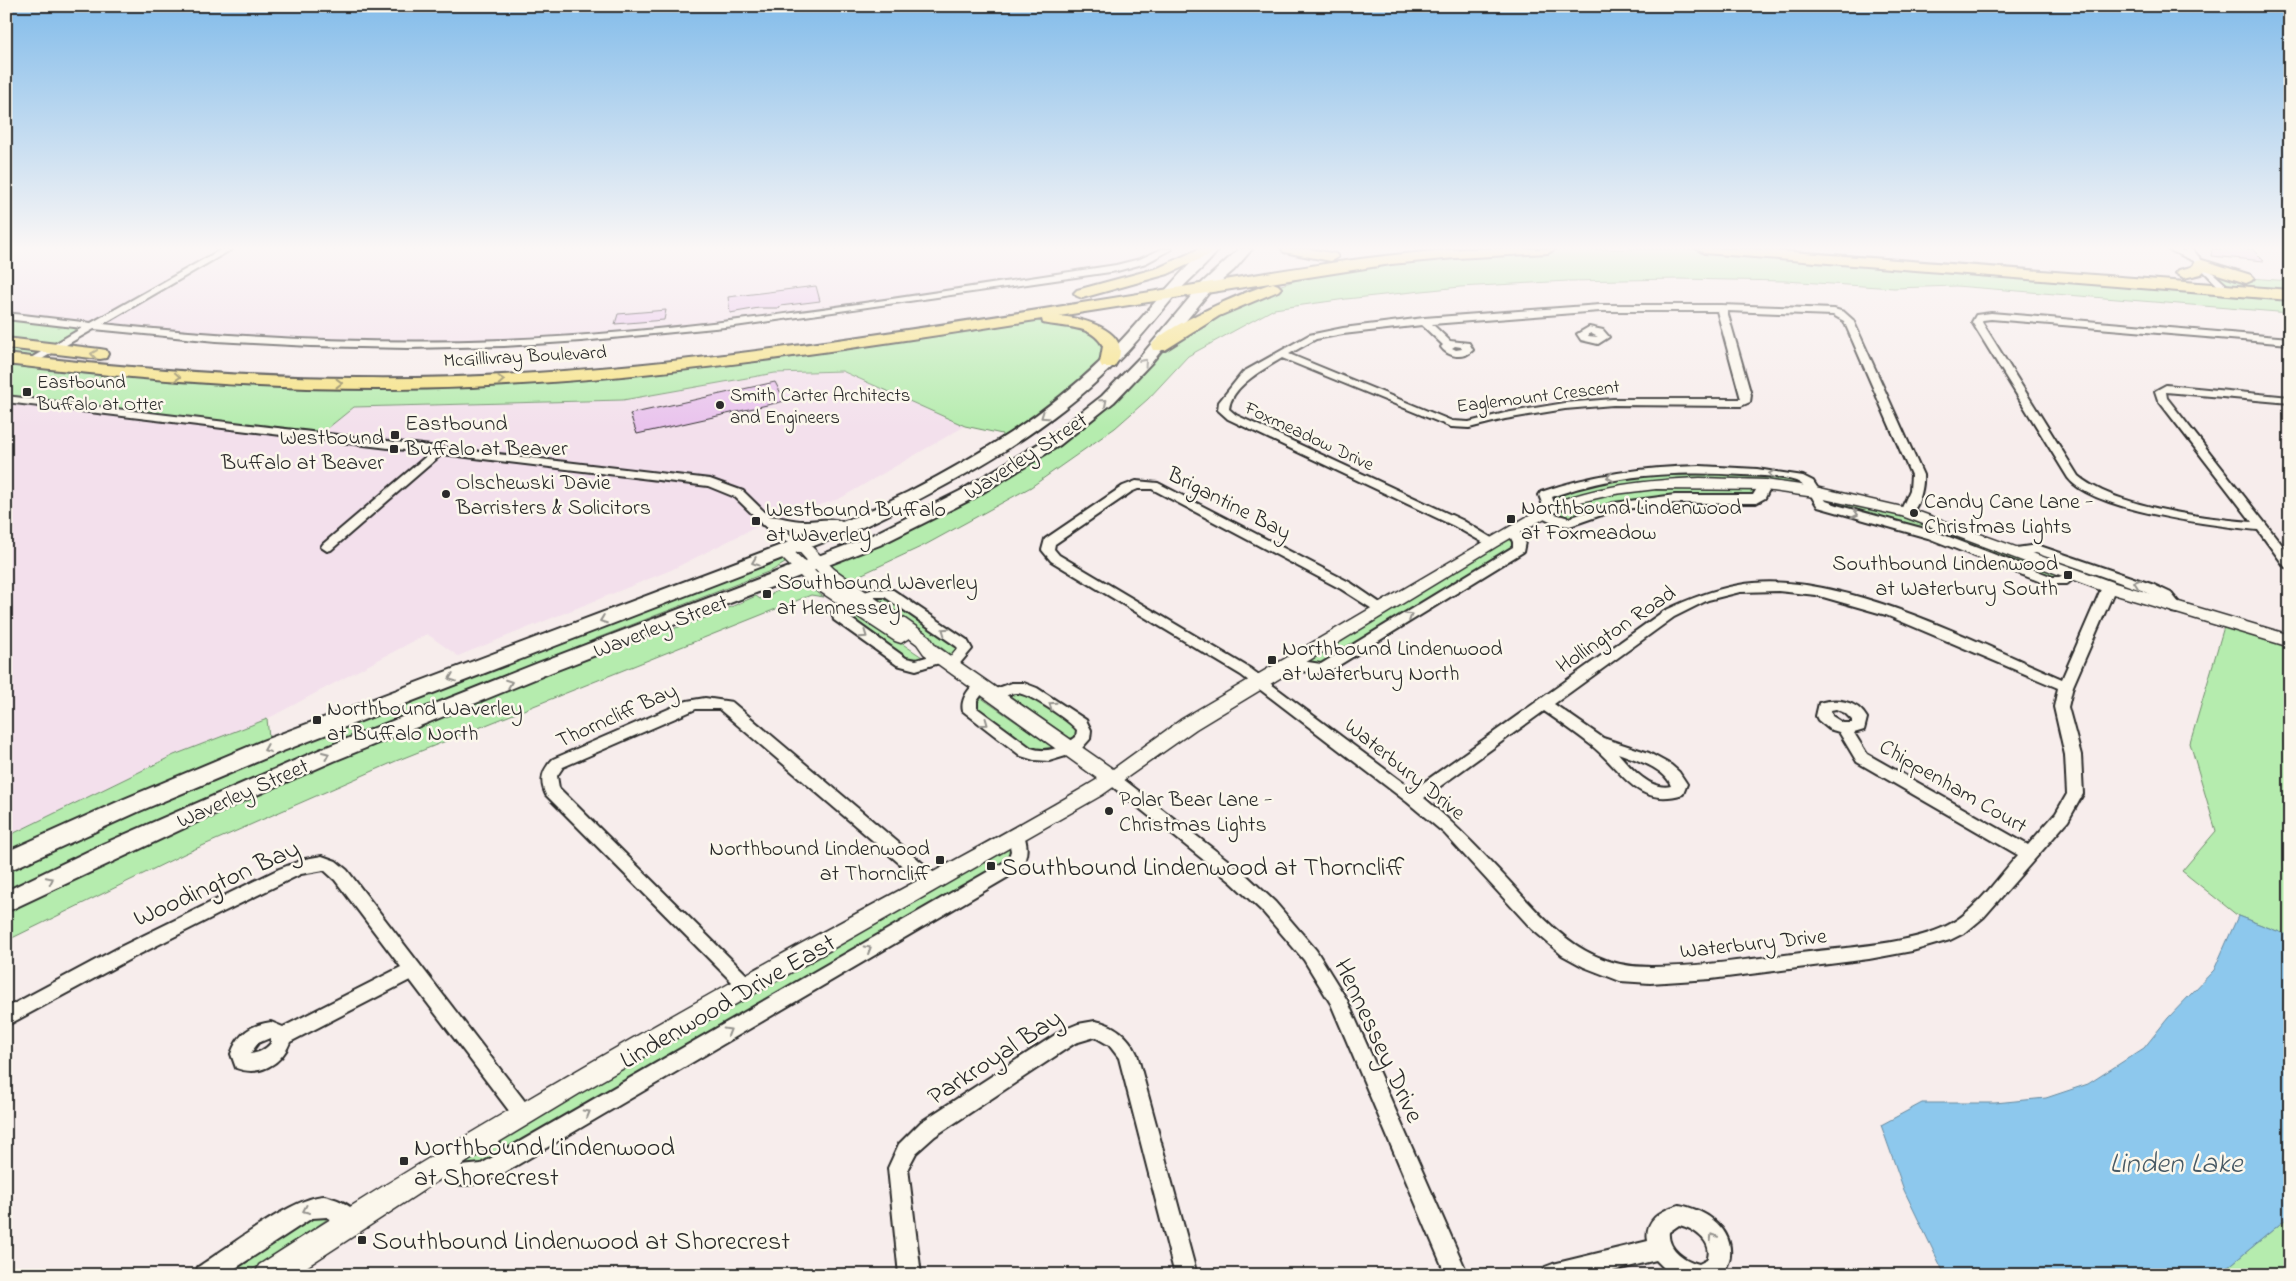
<svg xmlns="http://www.w3.org/2000/svg" width="2296" height="1281" font-family="'Indie Flower',sans-serif">
  <rect width="100%" height="100%" fill="#f7edec"/>
  <filter id="ink" filterUnits="userSpaceOnUse"><feTurbulence type="fractalNoise" baseFrequency=".02" numOctaves="2"/><feDisplacementMap in="SourceGraphic" scale="10" xChannelSelector="R" yChannelSelector="G"/><feConvolveMatrix kernelMatrix="1 2 1 2 8 2 1 2 1" color-interpolation-filters="sRGB"/></filter>
  <g filter="url(#ink)">
    <!-- built -->
    <path fill="#f3e0ec" d="M6,249H1168L1132,265L716,325L506,343H298L6,316Z
      M842,371L965,426L839,499L768,521L671,570L458,656L427,634L267,719L174,755L6,837V399L354,407L623,400L775,373Z"/>
    <!-- green -->
    <path fill="#b5ecae" stroke="#708c6c" d="M1548,249H1704L1744,251L2226,290L2210,275L2290,281V313L1956,286L1894,288L1785,281L1679,279L1568,281L1460,287L1346,299L1274,309L1188,356L1148,399L1115,428L1031,487L925,545L843,583L812,565L874,541L1057,440L1159,346L1249,295L1339,267L1425,256Z
      M6,316L93,326L30,361L218,380L536,378L1027,319H1043L1100,333L1108,363L999,448L1002,434L965,426L842,371L775,373L623,400L354,407L318,436L6,399Z
      M1698,472L1796,479L1815,492L1906,512L2016,552L2031,548L2149,588L2177,609L2075,574L2062,581L1822,504L1815,492L1765,485L1761,495L1614,507L1570,522L1542,514L1551,496C1601,481 1646,474 1698,472Z
      M1513,530L1519,549L1323,669L1288,664Z
      M783,559L785,563L773,570L595,639L548,661L258,776L87,854L6,894V868L186,787L775,560Z
      M793,584L807,586L824,597L811,595L396,761L186,853L6,941V909L209,815L211,819L319,764L385,737L596,655L708,617L756,596L760,599Z
      M886,596L958,647L954,655H951L875,597Z
      M845,608H849L925,659L909,661L845,615Z
      M2225,623L2290,641V936L2238,916L2182,871L2216,831L2190,743Z
      M1024,691L1077,728L1075,738H1070L1009,695V693Z
      M980,697L1052,747V749L1035,751L977,710L975,700Z
      M267,719L270,747L6,863V837L174,755Z
      M1012,847V859L491,1162L460,1170L459,1164L594,1084Z
      M328,1215L326,1220L244,1275H217L301,1218Z
      M2286,1219H2290V1275H2223L2227,1268Z"/>
    <!-- water -->
    <path fill="#8dc8ed" stroke="#66899f" d="M2238,916L2290,936V1219H2286L2227,1268L2223,1275H1945L1904,1190L1881,1125L1922,1103H1995L2046,1098L2088,1084L2144,1048L2168,1018L2214,970Z"/>
    <!-- building -->
    <path fill="#e9c3ed" stroke="#2b2b2b" d="M2212,249H2252L2264,261L2211,256Z
      M816,286L820,301L780,306L779,308H759L730,313L728,297Z
      M666,310L664,320L615,324L618,314Z
      M775,382L785,401L637,434L630,414Z"/>
    <g fill="none" stroke-linecap="round" stroke-linejoin="round">
      <!-- minor casing -->
      <g stroke="#2b2b2b" stroke-width="4">
        <path id="minor" d="M222,249H232L103,324C236,338 368,345 502,340C708,332 913,295 1116,265L1140,259L1162,249H1172L1146,263L1117,271L735,326L581,341L504,346L408,348L311,346L216,341L94,329L33,364L29,365L24,362L82,328L6,319V313L91,323Z
          M2167,249H2178L2186,252L2184,249H2192L2213,273L2232,290L2224,292L2194,261Z
          M1600,305H1721L1834,309L1844,312L1853,320L1923,475C1924,486 1919,512 1906,516L1900,512L1910,490L1911,475L1844,321L1833,315L1727,311L1751,395L1750,402L1741,406L1613,405L1565,409L1505,419L1469,428L1451,427L1282,358C1264,369 1231,386 1229,409L1236,415L1462,520L1495,540L1497,543L1491,547L1454,526L1228,419L1218,410L1219,402L1243,372L1309,335L1343,328L1424,318ZM1600,311H1717L1741,399H1613L1565,403L1505,413L1469,422L1452,421L1289,354L1316,339L1343,334L1422,325L1443,345L1441,347C1449,358 1464,359 1473,350L1469,343L1450,341L1432,324ZM1455,346L1461,347L1462,349L1456,350L1452,348Z
          M1991,313L2290,338V344L1991,319L1983,320L1982,322L2078,476C2115,507 2204,518 2252,522L2158,400L2155,391L2166,385L2290,397V403L2166,392L2167,398L2290,555V568L2285,567L2258,530C2216,526 2093,511 2068,478L1972,322L1976,315Z
          M1589,327L1603,330L1609,337L1598,344L1581,340L1577,334ZM1590,333L1598,337L1588,336Z
          M6,396L710,479L743,491L784,531L807,545L801,549L776,537L735,497L708,486L442,454L331,550L327,551L321,547L323,544L430,453L6,402Z
          M1700,466L1757,469L1803,476L1813,481L1826,501L1840,506L1936,532L2053,577H2059L2074,570L2080,574L2067,584H2046L1928,538L1818,507C1812,498 1807,485 1796,481C1781,476 1759,476 1743,475C1678,471 1613,474 1552,497L1556,509L1554,512H1548L1569,518L1614,503L1675,495H1753L1761,482H1769L1771,485L1765,498L1756,503H1675L1616,510L1570,526L1556,524L1536,514L1538,511H1545L1539,495L1541,492C1592,474 1645,467 1700,466Z
          M1136,481L1158,483L1351,583L1389,609L1382,613L1377,612L1341,589L1152,489H1138L1131,492L1055,544L1054,549L1059,555L1251,669L1413,790L1664,611C1689,599 1712,590 1739,585C1833,567 1976,642 2062,679L2102,587L2104,584H2114L2116,587L2073,686L2068,707L2081,755L2083,794L2068,821L1984,917L1966,932L1950,940L1912,951L1869,959L1711,979L1650,983L1620,981L1584,967L1562,955L1532,929L1444,833L1407,802L1241,675L1051,561L1042,550L1045,539L1123,486ZM1778,591L1816,595L1886,615L2058,688L2054,707L2065,755L2067,794L2056,813L2028,845L1867,754L1854,733L1864,730L1867,718C1857,700 1837,698 1819,703L1816,716L1818,720L1829,729L1839,732L1857,762L2018,855C1998,877 1978,908 1952,923C1914,945 1845,947 1801,953C1751,959 1701,967 1651,967C1631,967 1613,964 1596,956C1560,940 1534,908 1508,880C1481,851 1454,823 1424,798L1544,711C1560,722 1576,733 1591,745C1622,769 1636,809 1683,794L1687,784L1679,772L1671,765L1649,753L1603,738L1554,704L1674,617L1708,600L1740,592ZM1836,709L1845,713L1852,720V723H1843L1832,716L1831,710ZM1618,753C1634,759 1666,768 1671,786C1650,791 1630,767 1618,753Z
          M1513,526L1517,527L1525,542L1523,552L1328,672L1323,674L1288,669L1283,667L1281,664L1283,661L1288,659L1321,664L1513,547V542L1507,530Z
          M2037,545L2154,585L2171,593L2184,609L2177,613L2172,612L2161,599L2144,591L2036,553L2016,556L2010,552L2016,548Z
          M874,589L893,590L967,640L972,649L956,668H946L944,665L958,648L956,646L885,597H875L863,601L856,597L858,594Z
          M848,600L855,604L846,611V615L906,658L916,660L941,653L948,658L946,661L916,670L897,665L834,620L832,612L837,604Z
          M981,681L986,683L988,686L977,701V708L1031,748C1048,754 1063,747 1076,737L1077,730C1070,721 1028,692 1016,693C1007,693 1000,701 990,699L988,695L990,691L1012,683H1024L1037,688L1086,720L1091,730L1090,739L1082,748L1069,755L1049,761L1034,760L1021,756L963,711C960,700 970,684 981,681Z
          M705,698L732,702L939,877L941,882L939,887L933,889L927,887L719,709H696L563,767L557,776L559,788L753,981L756,986L753,991L747,994L741,991L546,795C539,781 542,770 553,759L687,701Z
          M1113,773L1118,775L1243,872L1275,902L1316,950L1347,1000L1468,1275H1446L1331,1004L1304,960L1263,912L1231,882L1108,783L1105,779L1108,775Z
          M1016,829L1022,831C1029,845 1028,856 1020,870L495,1178C467,1189 456,1187 429,1173L426,1166L429,1159L436,1156L461,1166L481,1164L1008,860L1011,851L1008,835L1010,831Z
          M322,856L336,861L347,870L530,1108L533,1114L530,1120L523,1123L516,1120L410,980L290,1042C282,1064 259,1077 236,1068L231,1054C238,1034 250,1025 271,1022L283,1027L401,967L335,880L324,870L301,874L223,912L132,958L6,1026V1008L120,947L279,869L305,859ZM270,1038L271,1043C265,1050 259,1053 250,1054L258,1043Z
          M1095,1021C1114,1024 1129,1036 1137,1054L1197,1275H1175L1119,1058L1109,1045L1095,1037L1075,1043L935,1136L916,1153L908,1168L921,1275H899L888,1168L899,1144L921,1122L1061,1031L1078,1024Z
          M324,1196C338,1199 355,1206 360,1220L357,1227L350,1230L327,1217L312,1218L225,1275H195L198,1267C226,1249 293,1197 324,1196Z
          M1679,1205C1703,1209 1733,1227 1730,1256C1730,1262 1725,1269 1722,1275H1671L1656,1260L1597,1275H1542L1545,1267L1553,1264L1648,1241C1644,1219 1662,1210 1679,1205ZM1679,1225C1693,1228 1715,1242 1707,1260L1699,1264C1685,1261 1667,1249 1669,1232Z"/>
      </g>
      <!-- tertiary casing -->
      <g stroke="#2b2b2b" stroke-width="3">
        <path id="tertiary" d="M1700,478L1765,480L1815,487L1911,509L2115,583L2290,635V647L2103,591L1902,516L1815,497L1765,490L1656,489L1615,494L1580,502L1555,512L1497,546L1196,729L1102,795L582,1092L479,1154L294,1275H255L259,1265C425,1157 597,1057 770,961C879,900 991,843 1098,779L924,654L917,644L909,638L901,643L895,641L807,583L778,554L776,551L778,548H790L819,575L838,588L822,577L793,545L795,542H807L834,569L929,636L936,646L1113,769L1182,719L1545,506C1595,486 1646,480 1700,478Z"/>
      </g>
      <!-- secondary casing -->
      <g stroke="#2b2b2b" stroke-width="4">
        <path id="secondary" d="M1206,249H1219C1209,264 1190,278 1177,293C1156,318 1136,344 1112,367C1040,437 953,484 863,527L278,753L140,811L6,872V852L124,799L262,741L818,531L804,532L762,525L759,521L762,517C776,514 791,522 806,521C818,521 832,517 842,522C865,514 886,502 908,492C978,456 1045,415 1102,360C1139,325 1168,282 1206,249Z
          M1239,249H1252L1234,270L1212,289L1152,362L1114,402L1060,445L972,499L880,545L552,672L334,761L227,808L6,912V891L103,844L319,750L538,663L868,537L960,491L1048,438L1102,396L1141,356L1202,283Z"/>
      </g>
      <!-- primary casing -->
      <g stroke="#2b2b2b" stroke-width="4">
        <path id="primary" d="M1199,249H1217L1215,252L1168,274L1082,298L1077,296L1074,293L1077,290L1158,268Z
          M1282,249H1309L1336,254L1338,257L1331,261L1284,252Z
          M1465,249H1555L1548,253L1455,258L1391,264L1059,316C1083,318 1138,332 1114,367H1102L1100,363L1103,346C1092,324 1063,328 1043,323L1042,319C852,349 663,378 471,387C315,394 161,382 6,364V354C124,368 241,378 359,378C527,380 693,361 859,337C971,321 1083,303 1194,285C1284,270 1374,254 1465,249Z
          M1697,249H1754L2290,290V300L1704,253Z
          M2202,260L2251,275L2254,278L2251,281L2246,283L2205,270L2201,274L2184,278L2176,273L2179,270L2191,267L2197,261Z
          M1273,283L1278,285L1281,288L1278,291L1219,316L1165,350H1153L1151,346C1164,326 1248,290 1273,283Z
          M6,338L100,349L106,350L108,354L106,358L100,359L6,348Z"/>
      </g>
      <!-- minor -->
      <use href="#minor" fill="#fbf7ec" fill-rule="evenodd"/>
      <!-- tertiary -->
      <use href="#tertiary" fill="#fbf7ec" fill-rule="evenodd"/>
      <!-- secondary -->
      <use href="#secondary" fill="#fbf7ec" fill-rule="evenodd"/>
      <!-- primary -->
      <use href="#primary" fill="#f6e281" fill-rule="evenodd"/>
    </g>
    <!-- one-way arrows -->
    <defs><path id="oneway-chevron" d="M-2-3.5L2.5 0L-2 3.5" fill="none" stroke-width="1.6" stroke-linecap="round" stroke-linejoin="round" transform="scale(1.25)"/></defs>
    <g stroke="#908656">
      <use href="#oneway-chevron" transform="translate(94 354) rotate(-172)"/>
      <use href="#oneway-chevron" transform="translate(177 377) rotate(4)"/>
      <use href="#oneway-chevron" transform="translate(501 380) rotate(-3)"/>
      <use href="#oneway-chevron" transform="translate(339 383)"/>
    </g>
    <g stroke="#93918c">
      <use href="#oneway-chevron" transform="translate(1144 362) rotate(-48)"/>
      <use href="#oneway-chevron" transform="translate(1104 402) rotate(-40)"/>
      <use href="#oneway-chevron" transform="translate(1044 416) rotate(145)"/>
      <use href="#oneway-chevron" transform="translate(1772 474) rotate(-174)"/>
      <use href="#oneway-chevron" transform="translate(1610 477) rotate(171)"/>
      <use href="#oneway-chevron" transform="translate(1855 514) rotate(14)"/>
      <use href="#oneway-chevron" transform="translate(755 562) rotate(159)"/>
      <use href="#oneway-chevron" transform="translate(2137 583) rotate(-161)"/>
      <use href="#oneway-chevron" transform="translate(1409 616) rotate(-32)"/>
      <use href="#oneway-chevron" transform="translate(603 620) rotate(159)"/>
      <use href="#oneway-chevron" transform="translate(945 631) rotate(-145)"/>
      <use href="#oneway-chevron" transform="translate(864 635) rotate(35)"/>
      <use href="#oneway-chevron" transform="translate(452 678) rotate(159)"/>
      <use href="#oneway-chevron" transform="translate(509 683) rotate(-21)"/>
      <use href="#oneway-chevron" transform="translate(1052 705) rotate(-145)"/>
      <use href="#oneway-chevron" transform="translate(985 723) rotate(36)"/>
      <use href="#oneway-chevron" transform="translate(267 749) rotate(158)"/>
      <use href="#oneway-chevron" transform="translate(326 755) rotate(-24)"/>
      <use href="#oneway-chevron" transform="translate(50 880) rotate(-26)"/>
      <use href="#oneway-chevron" transform="translate(868 949) rotate(-30)"/>
      <use href="#oneway-chevron" transform="translate(728 1031) rotate(-30)"/>
      <use href="#oneway-chevron" transform="translate(587 1113) rotate(-30)"/>
      <use href="#oneway-chevron" transform="translate(306 1210) rotate(156)"/>
      <use href="#oneway-chevron" transform="translate(1713 1237) rotate(-122)"/>
    </g>
  </g>
  <!-- sky -->
  <linearGradient id="sky" x2="0" y2="1"><stop stop-color="#83bcea"/><stop offset="0.58" stop-color="#fbf7f6"/><stop offset="1" stop-color="#fbf7f6" stop-opacity="0"/></linearGradient>
  <rect width="2296" height="428" fill="url(#sky)"/>
  <!-- markers -->
  <g fill="#2b2b2b" stroke="#fbf7ec" stroke-width="2">
    <rect x="22" y="387" width="10" height="10" rx="2.5"/>
    <circle cx="720" cy="405" r="5"/>
    <rect x="390" y="430" width="10" height="10" rx="2.5"/>
    <rect x="389" y="444" width="10" height="10" rx="2.5"/>
    <circle cx="446" cy="494" r="5"/>
    <circle cx="1914" cy="513" r="5"/>
    <rect x="1506" y="514" width="10" height="10" rx="2.5"/>
    <rect x="751" y="516" width="10" height="10" rx="2.5"/>
    <rect x="2063" y="570" width="10" height="10" rx="2.5"/>
    <rect x="762" y="589" width="10" height="10" rx="2.5"/>
    <rect x="1267" y="655" width="10" height="10" rx="2.5"/>
    <rect x="312" y="715" width="10" height="10" rx="2.5"/>
    <circle cx="1109" cy="811" r="5"/>
    <rect x="935" y="855" width="10" height="10" rx="2.5"/>
    <rect x="986" y="861" width="10" height="10" rx="2.5"/>
    <rect x="399" y="1156" width="10" height="10" rx="2.5"/>
    <rect x="357" y="1235" width="10" height="10" rx="2.5"/>
  </g>
  <g text-anchor="middle" stroke-width="5" stroke-linejoin="round" paint-order="stroke">
    <!-- far-street labels -->
    <g font-size="19" fill="#2b2b2b" stroke="#fbf7ec">
      <text transform="translate(525 355) rotate(-3)" y="7">McGillivray Boulevard</text>
      <text transform="translate(1538 395) rotate(-7)" y="7">Eaglemount Crescent</text>
      <text transform="translate(1310 435) rotate(25)" y="7">Foxmeadow Drive</text>
    </g>
    <!-- far-poi labels -->
    <g font-size="19" fill="#2b2b2b" stroke="#fbf7ec" text-anchor="start">
      <text x="37" y="388">Eastbound<tspan x="37" dy="22">Buffalo at Otter</tspan></text>
      <text x="730" y="401">Smith Carter Architects<tspan x="730" dy="22">and Engineers</tspan></text>
    </g>
    <!-- poi labels -->
    <g font-size="22" fill="#2b2b2b" stroke="#fbf7ec" text-anchor="start">
      <text x="405" y="430">Eastbound<tspan x="405" dy="25">Buffalo at Beaver</tspan></text>
      <text x="384" y="444" text-anchor="end">Westbound<tspan x="384" dy="25">Buffalo at Beaver</tspan></text>
      <text x="456" y="489">Olschewski Davie<tspan x="456" dy="25">Barristers &amp; Solicitors</tspan></text>
      <text x="1924" y="508">Candy Cane Lane -<tspan x="1924" dy="25">Christmas Lights</tspan></text>
      <text x="1521" y="514">Northbound Lindenwood<tspan x="1521" dy="25">at Foxmeadow</tspan></text>
      <text x="766" y="516">Westbound Buffalo<tspan x="766" dy="25">at Waverley</tspan></text>
      <text x="2058" y="570" text-anchor="end">Southbound Lindenwood<tspan x="2058" dy="25">at Waterbury South</tspan></text>
      <text x="777" y="589">Southbound Waverley<tspan x="777" dy="25">at Hennessey</tspan></text>
      <text x="1282" y="655">Northbound Lindenwood<tspan x="1282" dy="25">at Waterbury North</tspan></text>
      <text x="327" y="715">Northbound Waverley<tspan x="327" dy="25">at Buffalo North</tspan></text>
      <text x="1119" y="806">Polar Bear Lane -<tspan x="1119" dy="25">Christmas Lights</tspan></text>
      <text x="930" y="855" text-anchor="end">Northbound Lindenwood<tspan x="930" dy="25">at Thorncliff</tspan></text>
    </g>
    <!-- street labels -->
    <g font-size="22" fill="#2b2b2b" stroke="#fbf7ec">
      <text transform="translate(1025 455) rotate(-33)" y="8">Waverley Street</text>
      <text transform="translate(1230 502) rotate(27)" y="8">Brigantine Bay</text>
      <text transform="translate(660 625) rotate(-21)" y="8">Waverley Street</text>
      <text transform="translate(1615 628) rotate(-34)" y="8">Hollington Road</text>
      <text transform="translate(616 714) rotate(-24)" y="8">Thorncliff Bay</text>
      <text transform="translate(1406 768) rotate(39)" y="8">Waterbury Drive</text>
      <text transform="translate(1954 785) rotate(30)" y="8">Chippenham Court</text>
      <text transform="translate(242 792) rotate(-24)" y="8">Waverley Street</text>
      <text transform="translate(1753 942) rotate(-6)" y="8">Waterbury Drive</text>
    </g>
    <!-- near-poi labels -->
    <g font-size="26" fill="#2b2b2b" stroke="#fbf7ec" text-anchor="start">
      <text x="1001" y="875">Southbound Lindenwood at Thorncliff</text>
      <text x="414" y="1155">Northbound Lindenwood<tspan x="414" dy="30">at Shorecrest</tspan></text>
      <text x="372" y="1249">Southbound Lindenwood at Shorecrest</text>
    </g>
    <!-- near-street labels -->
    <g font-size="26" fill="#2b2b2b" stroke="#fbf7ec">
      <text transform="translate(216 882) rotate(-24)" y="9">Woodington Bay</text>
      <text transform="translate(727 1000) rotate(-30)" y="9">Lindenwood Drive East</text>
      <text transform="translate(1380 1040) rotate(65)" y="9">Hennessey Drive</text>
      <text transform="translate(994 1056) rotate(-33)" y="9">Parkroyal Bay</text>
    </g>
    <!-- near-water labels -->
    <g font-size="29" font-style="italic" fill="#485a65" stroke="#fbf7ec">
      <text x="2176" y="1172">Linden Lake</text>
    </g>
  </g>
  <!-- margin -->
  <rect width="2296" height="1281" fill="none" stroke="#fbf7ec" stroke-width="25"/>
  <rect x="12" y="12" width="2271" height="1256" fill="none" stroke="#2b2b2b" stroke-width="2" filter="url(#ink)"/>
</svg>
